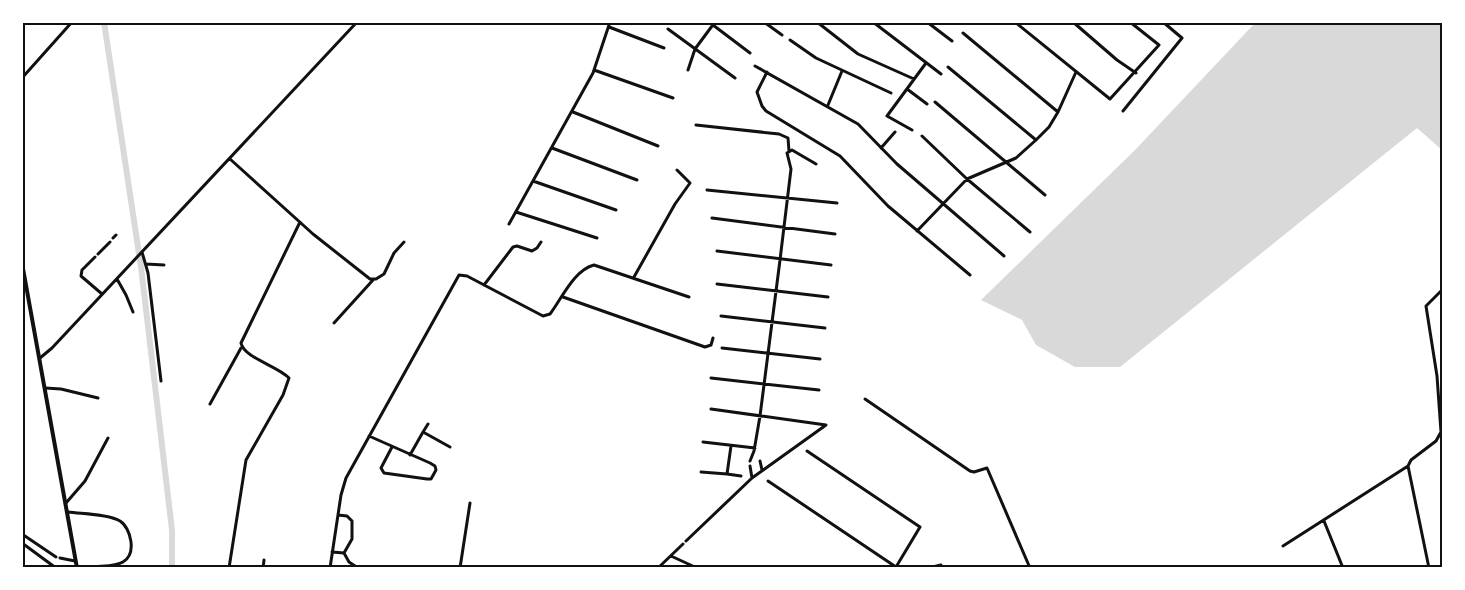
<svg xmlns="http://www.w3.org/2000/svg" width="1465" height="590" font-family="'Exo 2',sans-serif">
  <rect width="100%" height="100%" fill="#fff"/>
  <!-- water -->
  <path fill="#d9d9d9" d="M1255,23H1442V150L1417,128L1120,367H1075L1036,345L1022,320L981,300L1135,150Z"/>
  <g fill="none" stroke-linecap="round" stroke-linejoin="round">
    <!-- canal -->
    <path stroke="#d9d9d9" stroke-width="6" d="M104,22L141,267L172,530V568"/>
    <!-- minor -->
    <path stroke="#111" stroke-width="3" d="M709,22L750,53
      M764,22L782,35
      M817,22L858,54L914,79
      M873,22L941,74
      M927,22L952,41
      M1015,22L1110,99L1159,45L1130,22
      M1073,22L1117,60L1136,73
      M609,27L664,48
      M668,29L735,78
      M963,33L1058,112
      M790,40L816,58L891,93
      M755,66L858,124L897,164L1004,256
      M948,67L1036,140
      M594,70L673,98
      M688,70L695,49L715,22
      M767,72L757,92L762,106L766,111L840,156L888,206L970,275
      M22,78L72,22
      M907,89L927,104
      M935,102L1045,195
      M828,105L842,71
      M1123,111L1182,38L1163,22
      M573,112L658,146
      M696,125L779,134L788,138L789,151
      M912,130L887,116L926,63
      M922,136L967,179L1030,232
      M552,148L637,180
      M881,148L895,132
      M230,159L313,234L370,279H376L384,274L394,253L404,242
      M533,181L616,210
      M707,190L837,203
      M516,212L597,238
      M712,218L835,234
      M509,224L593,73L610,22
      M917,231L967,179L1016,158L1036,140L1049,127L1058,112L1076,72
      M113,238L116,235
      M717,251L831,265
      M142,252L148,273L161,381
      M98,254L110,242
      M95,257L82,270L81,276L102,294
      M146,264L164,265
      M634,277L675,204L690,183L677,170
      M117,279L126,295L133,312
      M717,284L828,297
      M484,285L513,247L517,246L532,251L537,248L541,242
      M563,297L705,347L711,345L713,338
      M721,316L825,328
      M334,323L373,280
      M722,348L820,359
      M40,358L52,348L357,22
      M711,378L819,390
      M45,388L61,389L98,398
      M865,399L970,471L974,472L987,468L1030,568
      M210,404L241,348
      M711,409L826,425
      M423,432L428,424
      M369,436L430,463L435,466L436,470L431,479H427L384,473L381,468L392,447
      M703,442L755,448
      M410,455L423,432L450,447
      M750,461L754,451L760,416L780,260L791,169L787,153L792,150L816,164
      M760,461L762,470
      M750,466L752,478
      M701,472L727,474L731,446
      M727,474L741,476
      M768,481L896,567L920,527L807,451
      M66,503L85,481L108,438
      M68,512C82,514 108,514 120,521C131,528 137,554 123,562C116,566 102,566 95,567
      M1324,521L1343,568
      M22,534L56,557
      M686,541L752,478L826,425
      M22,543L56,568
      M1283,546L1408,466
      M332,552L344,553L352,539V521L347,516L338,515
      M344,553L349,562L355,566
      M671,556L697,568
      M60,558L75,561
      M229,568L246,460L283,395L289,378C278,366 244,358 241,343L300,222
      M263,568L264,560
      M330,568L341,495L346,478L459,275L467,276L543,316L550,314C562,298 574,270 594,265L689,297
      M460,568L470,503
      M658,568L683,544
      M928,568L941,565
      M1429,568L1408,466L1411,460L1436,441L1441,432L1437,376L1426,306L1442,290"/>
    <!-- secondary -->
    <path stroke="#111" stroke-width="4" d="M22,263L77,568"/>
  </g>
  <!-- border -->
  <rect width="1465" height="590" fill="none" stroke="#ffffff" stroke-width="48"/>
  <rect x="24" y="24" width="1417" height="542" fill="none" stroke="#111" stroke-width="2"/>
</svg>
